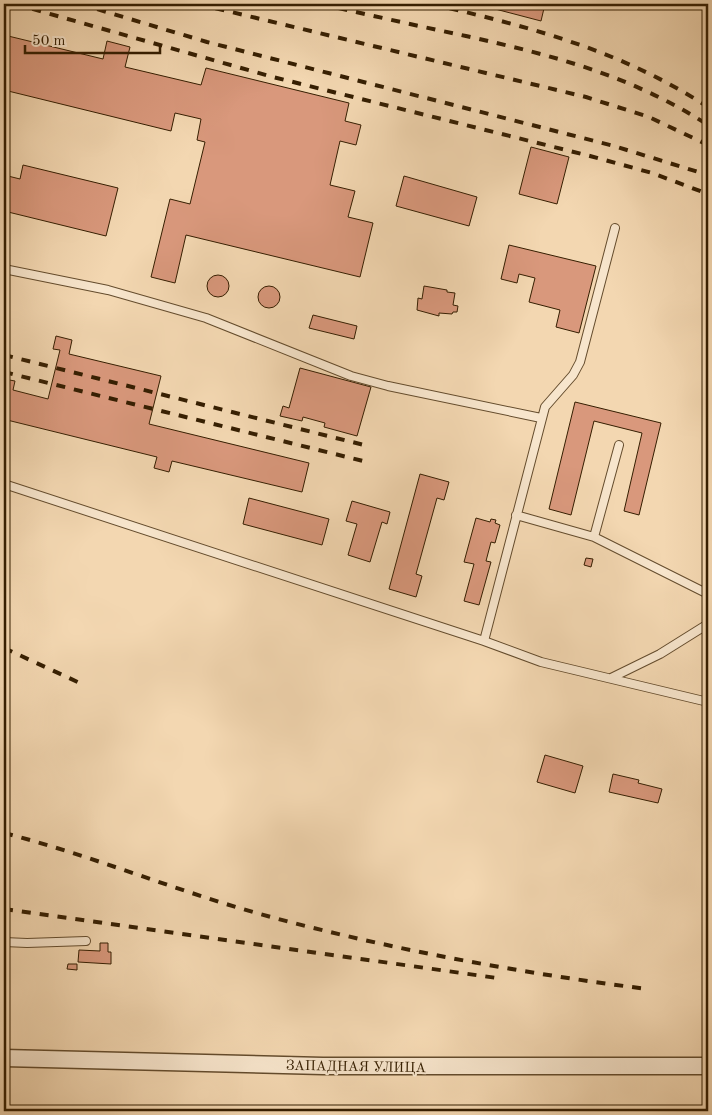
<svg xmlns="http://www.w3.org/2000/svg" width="712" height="1115" font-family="'Old Standard TT',serif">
  <rect width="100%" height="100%" fill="#f3d7b1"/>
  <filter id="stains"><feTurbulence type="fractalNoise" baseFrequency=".004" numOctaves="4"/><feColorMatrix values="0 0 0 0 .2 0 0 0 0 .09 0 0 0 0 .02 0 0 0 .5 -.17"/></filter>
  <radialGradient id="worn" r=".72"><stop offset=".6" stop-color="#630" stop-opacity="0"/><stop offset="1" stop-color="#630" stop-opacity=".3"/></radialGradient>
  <!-- building -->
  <path fill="#d9987c" stroke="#351e01" d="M476,4H545L541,21Z
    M4,11L7,12L4,28Z
    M4,35L103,59L107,41L130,47L125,67L201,85L206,68L349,103L345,121L361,125L356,145L340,141L330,185L355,191L348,217L373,223L360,277L186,235L175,283L151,277L170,199L190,204L205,142L197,140L201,119L175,113L171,131L4,90Z
    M531,147L569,157L557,204L519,194Z
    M23,165L118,188L106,236L4,211V175L20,179Z
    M404,176L477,197L469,226L396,206Z
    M509,245L596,266L579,333L556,327L560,310L529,302L535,278L519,274L517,283L501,279Z
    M207 286a11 11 0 1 1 22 0a11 11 0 1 1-22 0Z
    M424,286L447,290V292L455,293L453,305L458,306L457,312H453L452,314L439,313V316L417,310L418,298L422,299Z
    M258 297a11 11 0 1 1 22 0a11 11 0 1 1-22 0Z
    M313,315L357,326L354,339L309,328Z
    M56,336L72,340L69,354L161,376L149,424L309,463L302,492L172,461L169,472L154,468L157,457L7,420L4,433V379L15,381L13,390L48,399L60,350L53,349Z
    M300,368L371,387L357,436L324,427L325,423L303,417L302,421L280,416L283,406L289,408Z
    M575,402L661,423L639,515L624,511L642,433L594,421L571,515L549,509Z
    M420,474L449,482L444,500L437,498L416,574L422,576L416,597L389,589Z
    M249,498L329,519L322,545L243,524Z
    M352,501L390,512L387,524L382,522L370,562L348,555L357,524L346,521Z
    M476,518L490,522L491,519L496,520L495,523L500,525L495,543L491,542L486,561L491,562L479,605L464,601L474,564L464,562Z
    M586,558L593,559L591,567L584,565Z
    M545,755L583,766L575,793L537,782Z
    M613,774L639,780L638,783L662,789L658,803L609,792Z
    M100,943H108V952H111V964L78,962L79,950L100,951Z
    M68,964H77V970L67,969Z"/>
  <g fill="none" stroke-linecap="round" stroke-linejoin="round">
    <!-- service casing -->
    <g stroke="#644c2d" stroke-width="10">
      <path id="service" d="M4,269L108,290L206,318L351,376L388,386L541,418
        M4,484L484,641L541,662L708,702
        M516,515L594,537L708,594
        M594,537L619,445
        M484,641L545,407L573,375L580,362L615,228
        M611,678L660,654L708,624
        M4,942L27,943L86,941"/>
    </g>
    <!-- minor casing -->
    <g stroke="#644c2d" stroke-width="19">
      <path id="minor" d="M4,1058L323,1066H708"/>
    </g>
    <!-- service -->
    <use href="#service" stroke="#f7e5cc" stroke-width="8"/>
    <!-- minor -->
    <use href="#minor" stroke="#f7e5cc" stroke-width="16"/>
    <!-- rail -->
    <path stroke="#351e01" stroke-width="4" stroke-dasharray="9 9" stroke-linecap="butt" d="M15,4L273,77L590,156L652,173L708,194
      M80,4L207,42L614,146L708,175
      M198,4L586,97L649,117L708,145
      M321,4C369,15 418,26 466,36C555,56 630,75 708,125
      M432,4C533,28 620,50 708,107
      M705,4L708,7
      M4,355L368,446
      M4,372L363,461
      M4,648L82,684
      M4,833C94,856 181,893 271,917C394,950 521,973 647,989
      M4,909L497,978"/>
  </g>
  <g text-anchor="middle" stroke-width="4" stroke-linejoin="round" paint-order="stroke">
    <!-- street labels -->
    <g font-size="14" fill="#351e01" stroke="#f7e5cc">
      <text transform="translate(356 1066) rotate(1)" y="5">ЗАПАДНАЯ УЛИЦА</text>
    </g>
  </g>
  <!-- margin -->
  <rect width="712" height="1115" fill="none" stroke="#f3d7b1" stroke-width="20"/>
  <rect x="5" y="5" width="702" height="1105" fill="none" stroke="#351e01" stroke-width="2.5"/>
  <rect x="10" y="10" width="692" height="1095" fill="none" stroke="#351e01"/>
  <!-- scale -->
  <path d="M25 45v8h135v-8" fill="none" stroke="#351e01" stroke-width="2.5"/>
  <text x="32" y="45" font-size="15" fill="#351e01" stroke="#f7e5cc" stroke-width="4" paint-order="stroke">50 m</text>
  <rect width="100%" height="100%" filter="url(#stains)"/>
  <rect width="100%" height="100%" fill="url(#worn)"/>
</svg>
